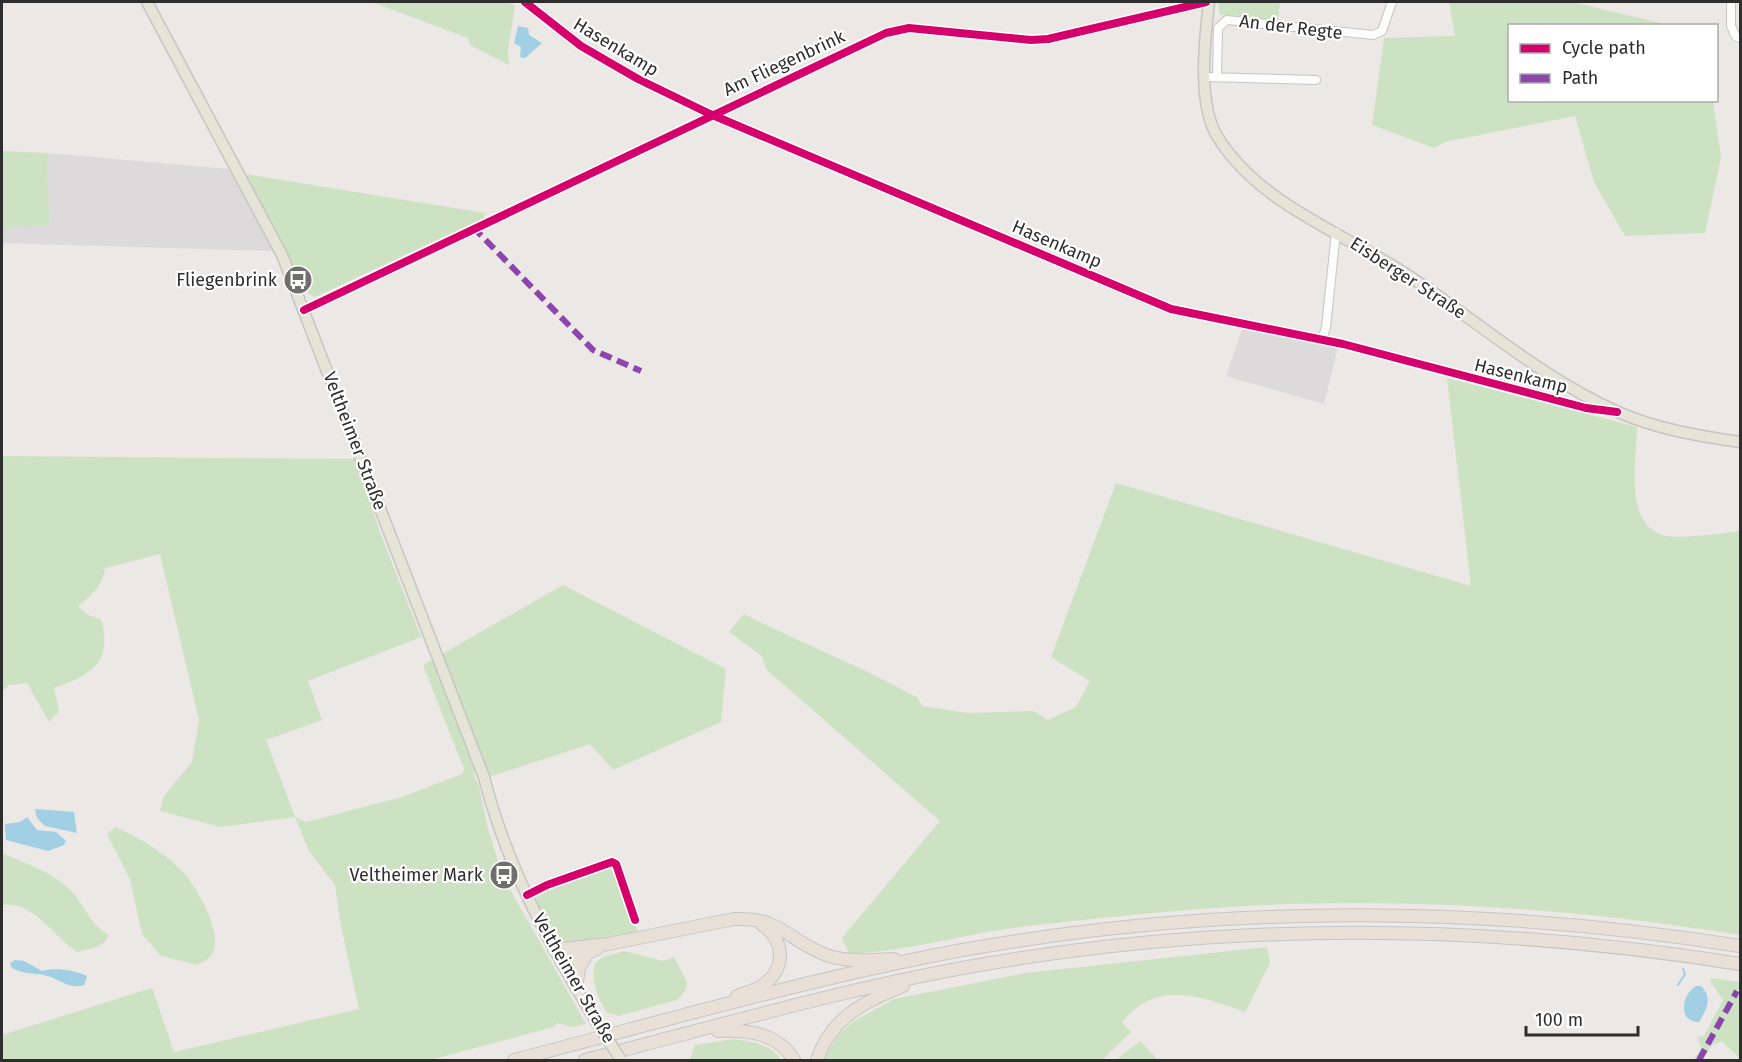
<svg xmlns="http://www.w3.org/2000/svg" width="1742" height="1062" font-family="'Fira Sans',sans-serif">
  <rect width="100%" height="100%" fill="#ebe8e5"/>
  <!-- industrial -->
  <path fill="#dcdadb" d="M47,153L228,169L238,168L275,251L2,243V235L8,227L48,225Z
    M1243,327L1338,347L1324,404L1226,376Z"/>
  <!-- green -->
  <path fill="#cde2c2" d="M372,2H509L515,6L508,49L509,65L470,45L468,38Z
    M1218,2H1280L1278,22L1235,15H1220Z
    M1449,2H1572L1669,25L1510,26V100L1713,101L1721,157L1705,233L1625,236L1594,182L1575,116L1445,142L1434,148L1372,125L1384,38L1455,36Z
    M2,151L47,153L49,225L8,227L2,235Z
    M245,174L485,213L484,218L315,297L304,291Z
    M1447,378L1637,427C1637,459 1623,521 1662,535C1676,540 1724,533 1740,531V935C1591,911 1441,899 1289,904C1203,907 1114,916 1028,926C968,933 910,951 849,954L842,938L940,821L767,670L762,656L729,632L744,614C801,643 861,666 918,698L922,706L967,713L1033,711L1048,720L1076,707L1090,681L1051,657L1116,483L1471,586Z
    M2,456L354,459L359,463L379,530L421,637L308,681L322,720L266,740L295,817L306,822L402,797L462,774L464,769L423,665L563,585L726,669L721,722L613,770L590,744L492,776L473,773L479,786L487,825L502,875L586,1024L572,1027L557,1023L554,1027L430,1060H2V1035L152,988L174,1052L359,1009L341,926L335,885L309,851L295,817L221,827L160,811L164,796L192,762L199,720L160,554L105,568C102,587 92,595 78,606L88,615L101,619C113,662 92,675 54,688L59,711L49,722L27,683L9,685L2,692Z
    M116,827C141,839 171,856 188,878C200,895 227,940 209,958C207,961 200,963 197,965L161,956L142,934L130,879L107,834Z
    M2,853C26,864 54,872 72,892C86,907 90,925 109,935C103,949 90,948 77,952C54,937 33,900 2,905Z
    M612,866L638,932L573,943C551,944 544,918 535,901L538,892Z
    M1267,947L1270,963L1245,1012C1200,996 1157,979 1122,1022L1131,1032L1102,1060H823L838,1035L854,1021L894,999L1025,973Z
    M624,951L663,961L674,957L687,982L685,991L677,1000L618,1016L606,1012C597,995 591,982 595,963L603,957Z
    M1712,978L1740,982V1059L1722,1041L1712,1045L1703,1060H1694L1701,1048L1697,1037L1704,1036L1723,1000L1710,981Z
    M734,1039C753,1042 771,1044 781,1060H690L695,1045Z
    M1140,1041L1158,1060H1116Z"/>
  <!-- water -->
  <path fill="#a1cfe4" d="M518,26L528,28L529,35L542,43L525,58L520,57L521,47L514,43Z
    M35,809L74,812L77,833L45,826L37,818Z
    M27,817L37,830L56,832L66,841L64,845L48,851L6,840L5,824L20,822Z
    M15,960L24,961L42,971C55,967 73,970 87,976L84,985C68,990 59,978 44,975C32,973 23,974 12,968L10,963Z
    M1696,986H1701C1713,998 1707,1009 1699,1022C1677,1022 1682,994 1696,986Z"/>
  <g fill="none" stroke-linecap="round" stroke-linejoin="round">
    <!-- stream -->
    <path stroke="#a1cfe4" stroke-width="2" d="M1678,985L1685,974L1683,969"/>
    <!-- minor casing -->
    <g stroke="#c6c4c4" stroke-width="10">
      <path id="minor" d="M525,2L581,46L638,79L710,114L1171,309L1343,344L1586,408L1616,412
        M1731,2V26L1736,37L1740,38
        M1217,75L1218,28L1227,20L1373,35L1382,31L1392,2
        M1205,77L1316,80
        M304,310L886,33L909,28L1031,40L1048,39L1206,2
        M1322,340L1326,327L1336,232
        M527,895L547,885L612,862L616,864L635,920"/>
    </g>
    <!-- major casing -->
    <g stroke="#c6c5c4" stroke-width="13">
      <path id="major" d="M147,2L282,255L484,777C506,865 549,944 596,1021
        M1209,2C1205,39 1197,102 1217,136C1259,205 1345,233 1409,276C1477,321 1543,379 1618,412C1657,429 1698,436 1740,442"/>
    </g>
    <!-- highway casing -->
    <g stroke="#c6c5c4" stroke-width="14">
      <path id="highway" d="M554,950L608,944L734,919C781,917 786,939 824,954C845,963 871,960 894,959
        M561,962L597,949
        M576,988L579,968L589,951
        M737,996C745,993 753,991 760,987C787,971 786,940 761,924
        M718,1031C748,1030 777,1032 794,1060
        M514,1060C661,1022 808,979 957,951C1216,904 1481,905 1740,946
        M585,1060C718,1026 850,987 985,964C1236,921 1490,924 1740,964
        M817,1060C831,1018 863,1002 903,986"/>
    </g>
    <!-- minor -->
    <use href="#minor" stroke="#fcfcfb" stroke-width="8"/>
    <!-- major -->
    <use href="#major" stroke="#e6e3d7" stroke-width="10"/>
    <!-- highway -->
    <use href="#highway" stroke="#e8e0d7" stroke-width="12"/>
    <!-- major-bridge casing -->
    <g stroke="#c6c5c4" stroke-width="13" stroke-linecap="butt">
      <path id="major-bridge" d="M596,1021L621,1060"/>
    </g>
    <!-- major-bridge -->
    <use href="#major-bridge" stroke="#e6e3d7" stroke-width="10"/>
    <!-- quiet -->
    <path stroke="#8e44ad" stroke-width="6" stroke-dasharray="12 6" stroke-linecap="butt" d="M473,227L593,350L641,371
      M1699,1060L1737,991"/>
    <!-- cycleway casing -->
    <g stroke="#fff" stroke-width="11">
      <path id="cycleway" d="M525,2L581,46L638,79L710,114L1171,309L1343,344L1586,408L1617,412
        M304,310L886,33L909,28L1031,40L1048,39L1206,2
        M527,895L547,885L612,862L616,864L635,920"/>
    </g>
    <!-- cycleway -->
    <use href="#cycleway" stroke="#d6006c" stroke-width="8"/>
  </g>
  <!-- icons -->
  <defs>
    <g id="bus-disc" transform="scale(1.5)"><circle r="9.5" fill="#706f6e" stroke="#fff"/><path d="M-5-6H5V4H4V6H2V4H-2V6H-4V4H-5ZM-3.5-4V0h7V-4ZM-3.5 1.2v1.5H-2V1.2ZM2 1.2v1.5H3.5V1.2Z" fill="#fff"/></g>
  </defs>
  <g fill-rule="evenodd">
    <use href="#bus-disc" x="298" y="280"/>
    <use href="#bus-disc" x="504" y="875"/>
  </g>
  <g text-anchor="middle" stroke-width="4.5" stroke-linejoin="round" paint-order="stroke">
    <!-- street labels -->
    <g font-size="18" fill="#2e2e2e" stroke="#fff">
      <text transform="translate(1291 27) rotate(7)" y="6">An der Regte</text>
      <text transform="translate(616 47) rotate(31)" y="6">Hasenkamp</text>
      <text transform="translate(784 63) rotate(-25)" y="6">Am Fliegenbrink</text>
      <text transform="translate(1057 244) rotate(23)" y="6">Hasenkamp</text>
      <text transform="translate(1408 278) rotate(33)" y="6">Eisberger Straße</text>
      <text transform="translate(1521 376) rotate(14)" y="6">Hasenkamp</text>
      <text transform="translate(355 441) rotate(69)" y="6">Veltheimer Straße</text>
      <text transform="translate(574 978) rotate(60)" y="6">Veltheimer Straße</text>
    </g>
    <!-- poi labels -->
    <g font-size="18" fill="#2e2e2e" stroke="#fff" text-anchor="end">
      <text x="277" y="286">Fliegenbrink</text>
      <text x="483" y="881">Veltheimer Mark</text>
    </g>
  </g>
  <!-- border -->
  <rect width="1742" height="1062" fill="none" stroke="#2e2e2e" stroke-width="6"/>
  <!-- legend -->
  <rect x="1508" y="24" width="210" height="78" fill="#ffffff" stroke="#ababab" stroke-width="1.5"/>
  <rect x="1520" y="44" width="30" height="9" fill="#d6006c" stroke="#ababab" stroke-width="1.5"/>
  <text x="1562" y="54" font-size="18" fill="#2e2e2e">Cycle path</text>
  <rect x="1520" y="74" width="30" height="9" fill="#8e44ad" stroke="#ababab" stroke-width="1.5"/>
  <text x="1562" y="84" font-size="18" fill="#2e2e2e">Path</text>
  <!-- scale -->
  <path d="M1526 1026v9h112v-9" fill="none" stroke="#2e2e2e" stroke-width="3"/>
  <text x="1535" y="1026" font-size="18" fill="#2e2e2e" stroke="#ffffff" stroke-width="4.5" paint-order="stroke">100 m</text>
</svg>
